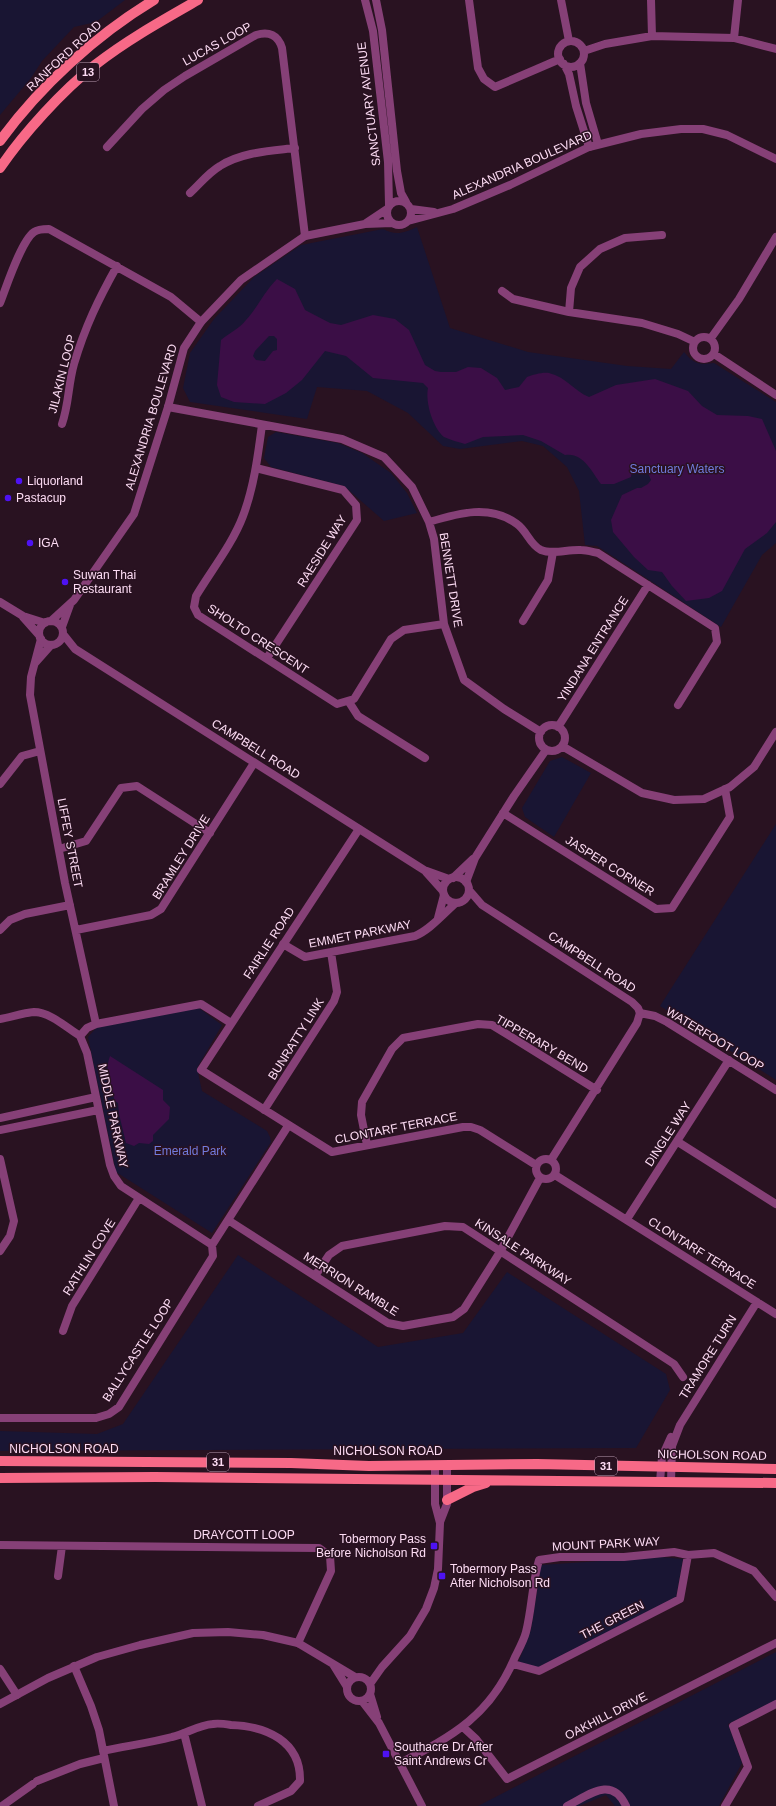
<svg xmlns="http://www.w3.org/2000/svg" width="776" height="1806" font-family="Helvetica,sans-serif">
  <rect width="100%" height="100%" fill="#291221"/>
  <!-- green -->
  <path fill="#191533" d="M0,0H125L96,22L74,27L42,61L31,78L0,115Z
    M417,227L450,328L528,352L627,366L671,369L684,352C694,364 699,365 714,363L776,402V543L762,555L721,627L597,546L585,545L579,491L567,467L543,446L522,441L460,449L443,446L408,413L367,391L317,387L307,419L190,402L183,388L190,353L214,319L254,277L301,245L383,229C396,236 404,233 417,227Z
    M276,432L338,443L362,453L391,473L407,493L417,513L384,521L344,486L271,467L264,458L268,437Z
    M562,757L591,773L554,837L525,817L522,808L550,761Z
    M776,824V1080L660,1006Z
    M199,1008L222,1025L197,1068L202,1091L267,1131L270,1137L271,1142L212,1233L116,1172L88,1037L97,1027Z
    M238,1255L378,1347L463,1333L507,1272L666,1374L670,1390L636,1448L0,1451V1431L97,1434L123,1424Z
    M661,1557L683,1559L676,1598L535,1669L518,1663L531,1630L541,1565Z
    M776,1652V1700L728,1724L742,1763L719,1806H615L606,1795L579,1806H478Z"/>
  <!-- water -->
  <path fill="#3b0e46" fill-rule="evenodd" d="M277,279L295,289L305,310L330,323L341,325L373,315L395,319L409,330L425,365L435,371L441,372H456L468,367L481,368L497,378L505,390L519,387L527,377C533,375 542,372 549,373C566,377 574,391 589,397L616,385L655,379L688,391L702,406L717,415L748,416L762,419L776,451V522L767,533L745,549L722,591L709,598L686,601L672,586L662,572L648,570L634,557L613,532L611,520L622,495L637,488H641L648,484L651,480L648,473L643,470L632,471L631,477L614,484H601C592,472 583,452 565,455L541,441L523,435L483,437L465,444C459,442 450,440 444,437C433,428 425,402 428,388L423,383L373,378L346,356L325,351L302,380L286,393L265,404L234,402L221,397L217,385L221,340C229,333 239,329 246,320C258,307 264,292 277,279ZM269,336H274L277,339V350L273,351L265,361L256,360L253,356L255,351Z
    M110,1056L163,1090V1100L170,1107L169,1119L153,1135V1141L149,1144L139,1143L134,1146L126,1143L119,1114L118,1103L115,1101C110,1085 104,1072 110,1056Z"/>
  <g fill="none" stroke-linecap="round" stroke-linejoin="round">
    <!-- minor -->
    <path stroke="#864077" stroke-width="8" d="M469,0L478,68L484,79L495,87L560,59
      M561,0L569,41
      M651,0L652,36
      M734,38L738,0
      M558 54a13 13 0 1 1 26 0a13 13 0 1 1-26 0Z
      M584,51L605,44L652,36L734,38L776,49
      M580,63L586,103L598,144
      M564,64L569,74L576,106L589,147
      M107,147L142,109L164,90L185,76L256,35C269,31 278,35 282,48L305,236
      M190,193C200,184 208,173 220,166C242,152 270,151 295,148
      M502,291L513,299L569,312L642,323L678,334L695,342
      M0,303C6,288 21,241 34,232C38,229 44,229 49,229L171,297L201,322
      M569,312L571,288L580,267L600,249L625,238L662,235
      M693 348a11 11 0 1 1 22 0a11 11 0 1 1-22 0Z
      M711,338L739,299L776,237
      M714,354L776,395
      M168,407L342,439L384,457L412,487L429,522L434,539L444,624L464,680L504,709L541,732
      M62,424C69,404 68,385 74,364C85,327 98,300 117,266
      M262,425C258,455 254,487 243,516C233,543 211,571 196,596L194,607L198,615L337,704L354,699L391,639L404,630L444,624
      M256,468L343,490L356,505L357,520L267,658
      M429,522C459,513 490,504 517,524C527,531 530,545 541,550C553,555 568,549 581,550C586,550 593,552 598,553L715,628L717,642L678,705
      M523,621L548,580L553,552
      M41,639L31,677L30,695L65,883L96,1024
      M35,663L51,645
      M349,702L358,716L425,758
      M539 738a13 13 0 1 1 26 0a13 13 0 1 1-26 0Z
      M558,727L648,585
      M562,746L642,793L674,800L704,799L730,787L754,767L776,732
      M0,784L22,756L40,751
      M503,813L656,909L672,908L730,817L725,789
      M359,829L201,1070L332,1152L463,1127H471L480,1130L536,1165
      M59,849L86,841L121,788L137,786L210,833
      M453,878L473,859
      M466,882L475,858L514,796L546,750
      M438,918L444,895
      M0,930L10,920L25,914L70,905
      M76,930L151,915L161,909L254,763
      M283,944L305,957L415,936C430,930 443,914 456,903
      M0,1019C11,1017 23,1013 34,1012C50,1012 67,1028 80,1036
      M264,1110L334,1001L337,992L331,952
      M0,1118L96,1097
      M0,1130L98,1110
      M678,1142L776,1204
      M367,1145L361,1115L362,1102L392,1049L403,1038L478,1024L492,1025L597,1090
      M536 1169a10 10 0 1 1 20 0a10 10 0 1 1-20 0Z
      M0,1159L14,1221L10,1236L0,1251
      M551,1160L637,1023L640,1013L655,1016L667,1022L776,1090
      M555,1175L776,1314
      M627,1219L729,1060
      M228,1220L388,1323L403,1326L453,1317L464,1309L500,1252L540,1178
      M212,1245L121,1186L114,1176L110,1165L87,1053L80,1036L87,1028L96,1024L201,1004L231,1023
      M212,1245L288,1126
      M315,1276L329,1255L342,1246L445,1226L463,1227L674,1364L683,1377
      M63,1331L72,1306L139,1198
      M0,1418H96L109,1414L119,1407L213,1256L212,1245
      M660,1482L662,1457L671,1437
      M671,1482L672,1446L680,1425L757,1302
      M0,1545L319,1548L330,1556L331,1571L298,1643
      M58,1576L62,1546
      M513,1664L539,1671L680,1599L688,1555
      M74,1666L91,1706L99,1730L114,1806
      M0,1669L17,1695
      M463,1727L476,1739L507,1779L776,1643
      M184,1733L202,1806
      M103,1751C126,1746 149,1743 172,1737C186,1734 198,1725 213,1724C218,1723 225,1724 231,1725C266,1726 301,1741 300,1781L291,1791L258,1806
      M400,1763C453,1736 491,1715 515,1657C519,1649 524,1640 526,1632C532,1608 532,1584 539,1560L560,1557H624L674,1552L688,1555L714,1553L754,1571L776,1597
      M37,1781L80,1764L104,1758
      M2,1806L33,1784
      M567,1806C589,1795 612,1775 626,1806
      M725,1806L748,1767L733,1726L776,1704"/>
    <!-- tertiary -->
    <path stroke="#864077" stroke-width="8" d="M365,0L373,31L388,162L389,205
      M376,0L382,30L397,171L401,193L406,202
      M387 213a12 12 0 1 1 24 0a12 12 0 1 1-24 0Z
      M411,209L434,212
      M408,221L453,209L510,185L589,147L641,134L681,129H703L727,135L776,159
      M366,223L387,209
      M0,602L23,616L45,623
      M23,617L39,635
      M51,621L74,600L134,514L168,407L184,348L201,322L241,280L305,236L365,224L392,223
      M39 633a12 12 0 1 1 24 0a12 12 0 1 1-24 0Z
      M62,627L70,605
      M63,634L75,649L424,870L449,879
      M426,872L443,891
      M443 890a13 13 0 1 1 26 0a13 13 0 1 1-26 0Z
      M469,890L482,905L632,1002L638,1008L640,1013
      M440,1522L447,1504V1465
      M334,1666L347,1687
      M347 1689a12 12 0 1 1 24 0a12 12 0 1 1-24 0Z
      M370,1684L382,1667L410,1636L426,1609L434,1588L438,1569L440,1523L435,1504V1465
      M370,1694L377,1717
      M362,1701L379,1723L422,1806
      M0,1704L48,1678L97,1657L140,1645L193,1633L228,1632L263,1635L298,1643L355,1677"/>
    <!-- primary -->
    <path stroke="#f76987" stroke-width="10" d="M0,141C40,86 96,35 154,0
      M0,168C23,134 62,91 95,65C127,40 163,20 198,0
      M0,1461L291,1463L369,1466L537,1464L776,1469
      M0,1478L155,1477L776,1483
      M447,1500L473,1487L486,1483"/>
  </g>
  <!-- markers -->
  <g fill="#4e12f3" stroke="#291221" stroke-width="1.5">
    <circle cx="19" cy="481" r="4"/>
    <circle cx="8" cy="498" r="4"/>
    <circle cx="30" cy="543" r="4"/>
    <circle cx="65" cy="582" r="4"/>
    <rect x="430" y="1542" width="8" height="8" rx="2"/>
    <rect x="438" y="1572" width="8" height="8" rx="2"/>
    <rect x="382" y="1750" width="8" height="8" rx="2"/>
  </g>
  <g text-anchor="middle" stroke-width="3" stroke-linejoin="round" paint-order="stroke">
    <!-- shield labels -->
    <g fill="#291221" stroke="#bd9fb5" stroke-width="1">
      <rect x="77" y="63" width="22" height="18" rx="3"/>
      <rect x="207" y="1453" width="22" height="18" rx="3"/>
      <rect x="595" y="1457" width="22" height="18" rx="3"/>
    </g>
    <g font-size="11" font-weight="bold" fill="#fddcf4">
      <text x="88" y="76">13</text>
      <text x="218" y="1466">31</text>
      <text x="606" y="1470">31</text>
    </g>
    <!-- street labels -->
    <g font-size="12" fill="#fddcf4" stroke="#291221">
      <text transform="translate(217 44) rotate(-29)" y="4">LUCAS LOOP</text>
      <text transform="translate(64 56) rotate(-43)" y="4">RANFORD ROAD</text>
      <text transform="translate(369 104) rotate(-97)" y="4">SANCTUARY AVENUE</text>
      <text transform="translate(522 165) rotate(-24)" y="4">ALEXANDRIA BOULEVARD</text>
      <text transform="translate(62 374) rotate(-76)" y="4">JILAKIN LOOP</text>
      <text transform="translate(151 417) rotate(-73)" y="4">ALEXANDRIA BOULEVARD</text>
      <text transform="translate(322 551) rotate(-58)" y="4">RAESIDE WAY</text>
      <text transform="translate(451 580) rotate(81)" y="4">BENNETT DRIVE</text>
      <text transform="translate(258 639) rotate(33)" y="4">SHOLTO CRESCENT</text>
      <text transform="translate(593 649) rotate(-58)" y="4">YINDANA ENTRANCE</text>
      <text transform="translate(256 749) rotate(32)" y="4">CAMPBELL ROAD</text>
      <text transform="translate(70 843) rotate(79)" y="4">LIFFEY STREET</text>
      <text transform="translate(181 857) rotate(-58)" y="4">BRAMLEY DRIVE</text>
      <text transform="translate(610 866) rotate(32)" y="4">JASPER CORNER</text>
      <text transform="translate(360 934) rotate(-11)" y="4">EMMET PARKWAY</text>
      <text transform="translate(269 943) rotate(-57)" y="4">FAIRLIE ROAD</text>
      <text transform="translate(592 962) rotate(33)" y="4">CAMPBELL ROAD</text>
      <text transform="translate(296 1039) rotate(-58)" y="4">BUNRATTY LINK</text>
      <text transform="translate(715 1039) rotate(31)" y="4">WATERFOOT LOOP</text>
      <text transform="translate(542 1044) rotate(30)" y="4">TIPPERARY BEND</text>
      <text transform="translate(113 1116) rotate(78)" y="4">MIDDLE PARKWAY</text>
      <text transform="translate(396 1128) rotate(-11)" y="4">CLONTARF TERRACE</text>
      <text transform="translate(668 1134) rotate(-57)" y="4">DINGLE WAY</text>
      <text transform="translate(523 1252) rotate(33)" y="4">KINSALE PARKWAY</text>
      <text transform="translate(702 1253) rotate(32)" y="4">CLONTARF TERRACE</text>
      <text transform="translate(89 1257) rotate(-58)" y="4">RATHLIN COVE</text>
      <text transform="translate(351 1284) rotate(32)" y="4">MERRION RAMBLE</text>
      <text transform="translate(138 1350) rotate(-57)" y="4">BALLYCASTLE LOOP</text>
      <text transform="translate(708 1357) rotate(-58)" y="4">TRAMORE TURN</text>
      <text x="64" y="1453">NICHOLSON ROAD</text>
      <text x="388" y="1455">NICHOLSON ROAD</text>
      <text transform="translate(712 1455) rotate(1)" y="4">NICHOLSON ROAD</text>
      <text x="244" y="1539">DRAYCOTT LOOP</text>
      <text transform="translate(606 1544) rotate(-3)" y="4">MOUNT PARK WAY</text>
      <text transform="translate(612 1620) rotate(-27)" y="4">THE GREEN</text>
      <text transform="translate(606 1716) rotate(-27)" y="4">OAKHILL DRIVE</text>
    </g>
    <!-- park labels -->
    <g font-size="12" fill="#717bdd" stroke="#291221">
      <text x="677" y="473">Sanctuary Waters</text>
      <text x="190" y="1155">Emerald Park</text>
    </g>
    <!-- poi labels -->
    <g font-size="12" fill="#fddcf4" stroke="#291221" text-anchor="start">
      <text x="27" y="485">Liquorland</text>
      <text x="16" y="502">Pastacup</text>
      <text x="38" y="547">IGA</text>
      <text x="73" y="579">Suwan Thai<tspan x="73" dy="14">Restaurant</tspan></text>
      <text x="426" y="1543" text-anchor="end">Tobermory Pass<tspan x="426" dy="14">Before Nicholson Rd</tspan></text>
      <text x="450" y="1573">Tobermory Pass<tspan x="450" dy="14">After Nicholson Rd</tspan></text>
      <text x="394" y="1751">Southacre Dr After<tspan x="394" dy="14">Saint Andrews Cr</tspan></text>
    </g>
  </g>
</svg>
